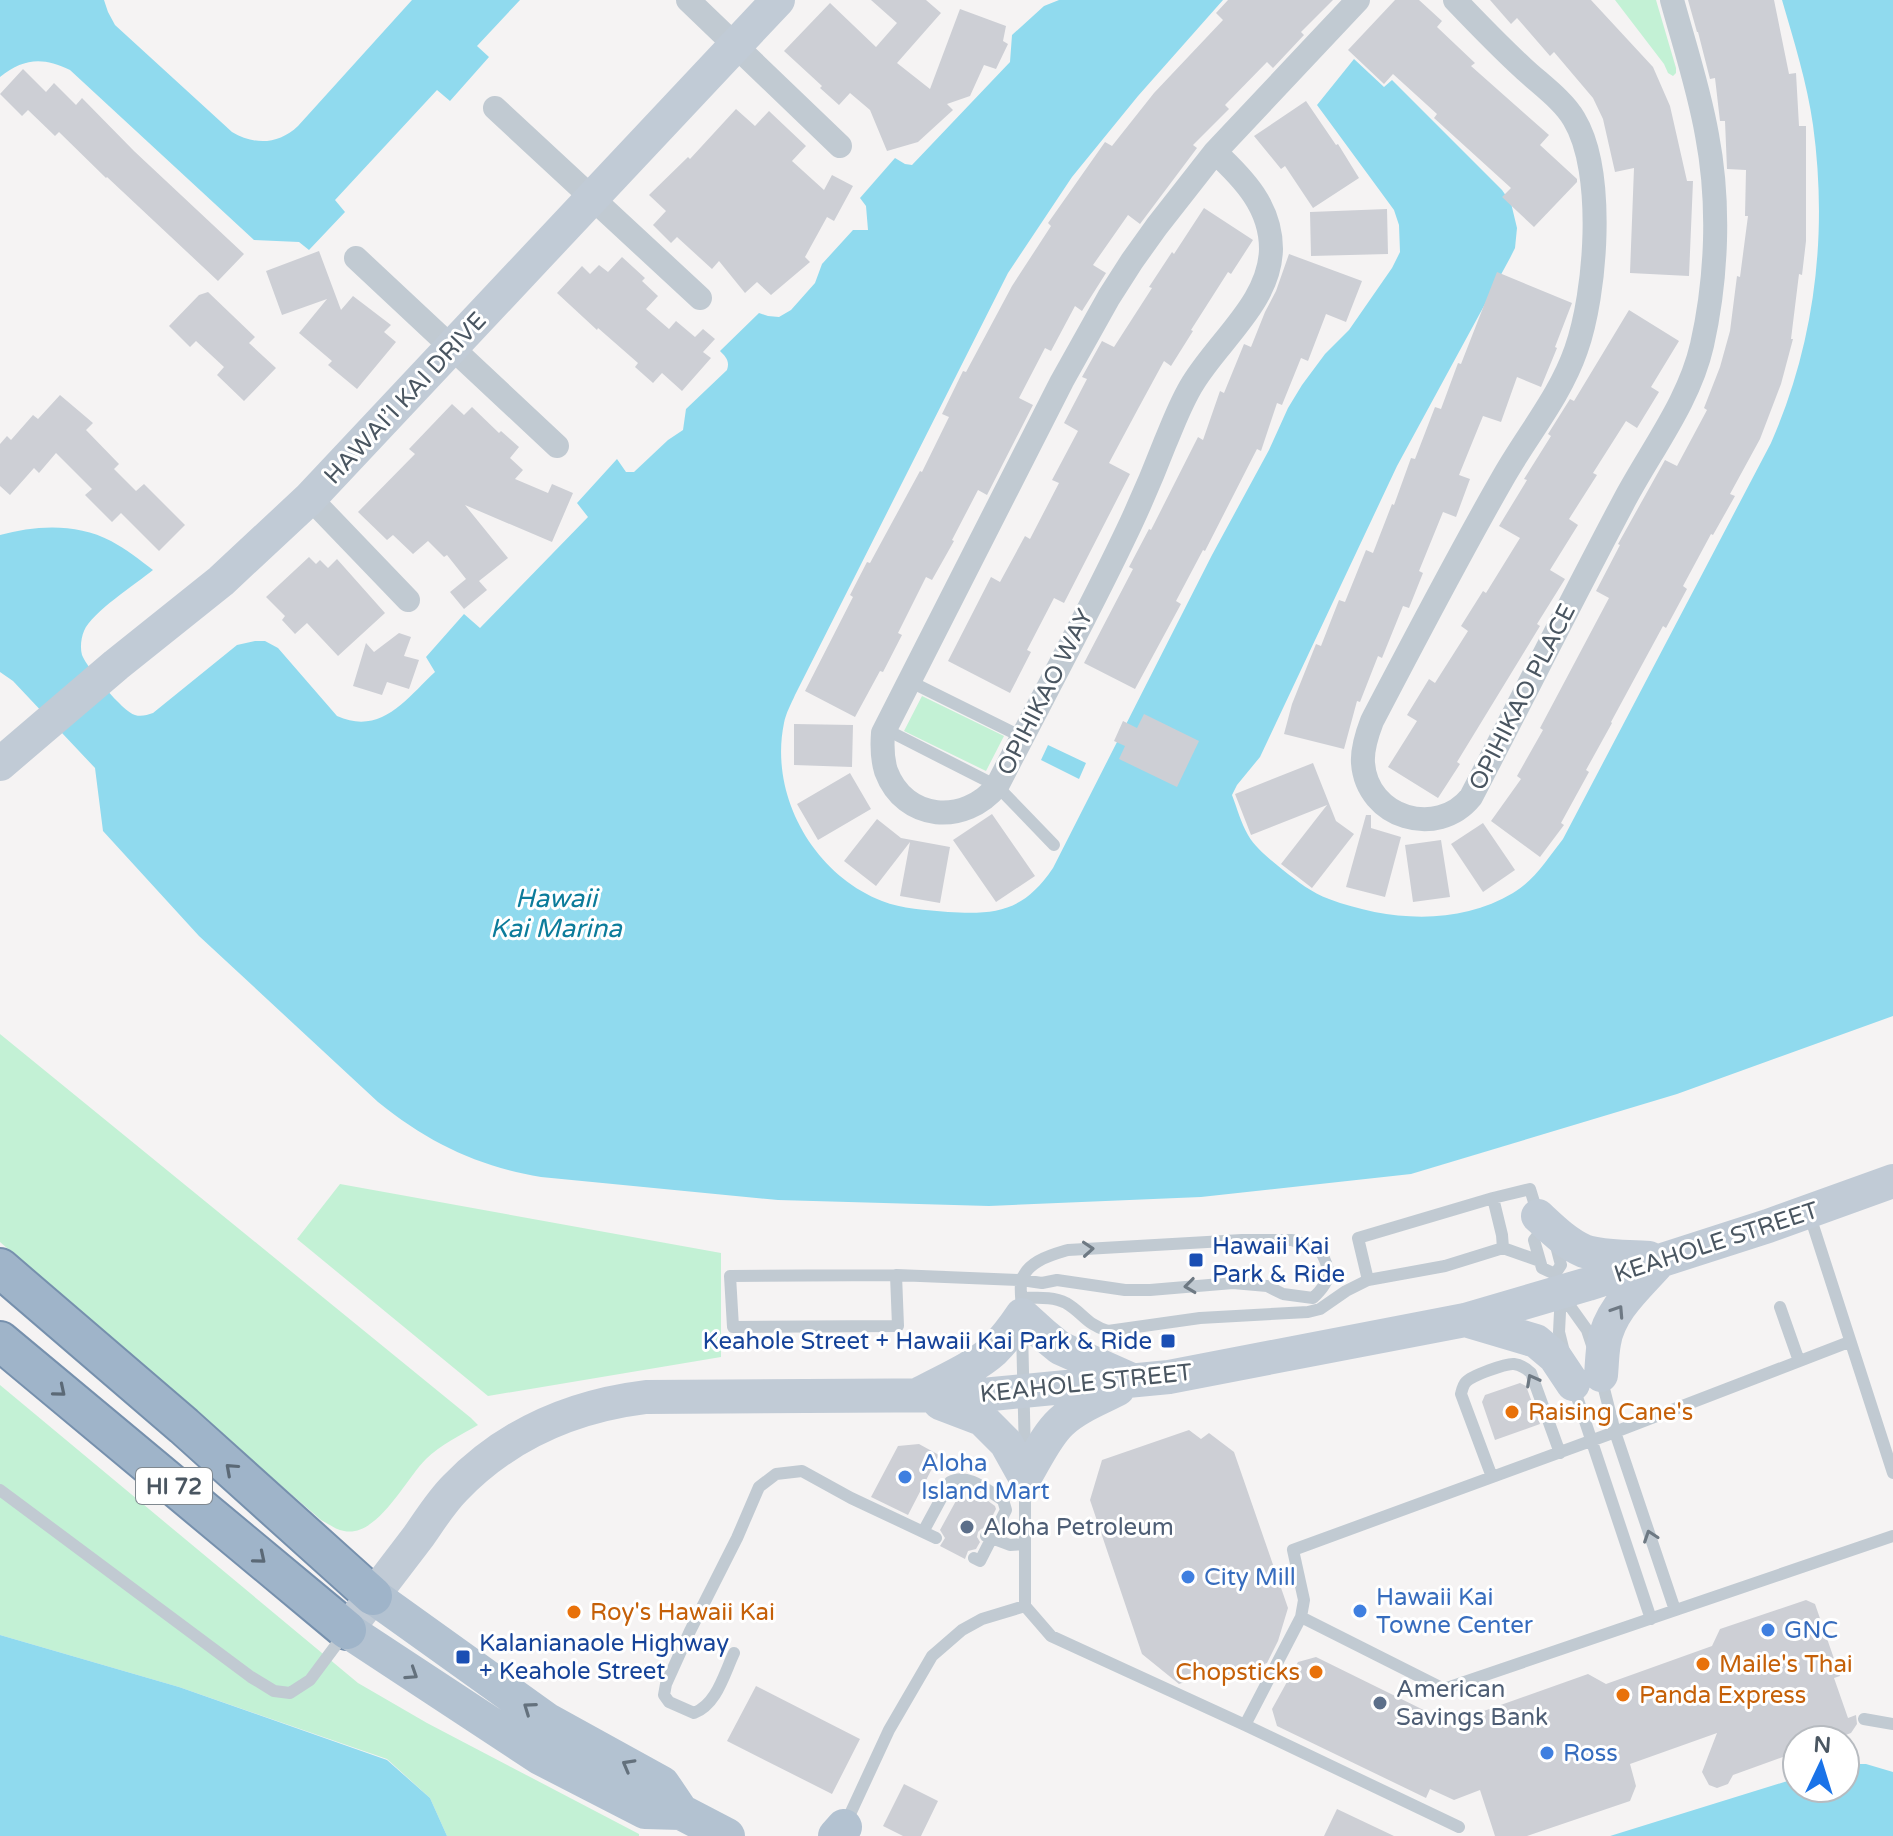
<svg xmlns="http://www.w3.org/2000/svg" width="1893" height="1836" font-family="'Varela Round',sans-serif">
  <rect width="100%" height="100%" fill="#f5f3f3"/>
  <!-- green -->
  <path fill="#c3f1d5" d="M1615,0H1656L1676,68V73L1673,76L1668,73L1664,64Z
    M922,696L1004,736L986,771L904,731Z
    M0,1034L471,1418L478,1425C461,1435 440,1445 426,1459C405,1480 377,1538 344,1531C336,1530 329,1524 321,1520L0,1242Z
    M340,1184L721,1253V1357L488,1396L297,1239Z
    M0,1385L358,1683L427,1723L639,1834V1836H447L430,1798L387,1759L179,1687L0,1635Z"/>
  <!-- water -->
  <path fill="#90daee" d="M0,0H104L108,12L115,25L232,132C254,145 278,145 298,126L412,0H520L477,46L489,57L450,101L437,90L335,200L345,212L309,250L299,242L254,240L70,70C43,57 24,58 0,77Z
    M1059,0H1223L1138,96L1072,177L1008,273L795,695C791,704 786,713 784,723C769,795 813,874 882,901C902,909 926,910 948,912C997,915 1024,911 1053,868L1212,555L1269,450L1288,408L1302,385L1325,354L1349,330L1392,268L1400,252L1399,225L1394,210L1317,105L1354,59L1384,87L1392,80L1502,190L1511,203L1517,228L1515,248L1510,258L1397,466L1260,757L1237,785L1232,795C1237,808 1241,823 1248,835C1256,849 1271,860 1283,870C1297,881 1312,893 1329,899C1388,921 1458,926 1513,893C1534,881 1548,858 1563,839L1771,443C1815,343 1828,234 1813,125C1807,83 1794,41 1782,0H1893V1016L1677,1094L1411,1174L1201,1197L989,1206L778,1200L541,1177C477,1166 429,1143 378,1102L199,936L103,831L95,768L13,681L0,672V535C36,525 77,523 111,541C126,549 140,560 153,570C136,584 92,612 84,631C81,638 80,648 82,655C87,668 123,712 135,715C141,717 147,715 153,713L237,645L255,641H265L278,648L337,716C381,736 406,699 435,672L426,657L464,614L480,628L588,517L577,503L617,459L626,472H634L668,440L683,430L686,409L727,370C730,361 726,357 720,351L759,313L768,316L779,317L791,310L815,283L822,264L853,230H868L866,206L860,198L895,158L905,164L912,165L1010,62L1012,35L1044,6Z
    M1048,745L1086,763L1079,779L1041,760Z
    M0,1635L179,1687L387,1760L430,1798L447,1836H0Z
    M1851,1764H1866L1893,1772V1836H1610L1797,1778V1788H1845V1765Z"/>
  <!-- building -->
  <path fill="#cdcfd5" d="M871,0H926L941,13L897,63L930,89L960,9L1006,26L1003,41L1008,44L996,69L984,65L970,96L947,104L953,110L918,142L887,151L870,110L850,93L839,105L820,88L822,86L784,51L830,3L876,47L897,23Z
    M1228,0H1333L1301,32L1304,35L1273,68L1267,62L1225,105L1229,109L1193,145L1197,148L1140,224L1128,215L1093,265L1106,273L1082,311L1075,306L1051,351L1045,348L1019,398L1033,405L987,495L978,490L952,540L954,541L932,580L926,577L898,633L902,635L883,672L880,671L855,717L805,691L853,597L850,595L867,562L870,563L920,471L922,472L949,417L942,414L963,371L966,372L1012,286L1051,226L1048,223L1105,142L1112,146L1154,93L1223,20L1216,13Z
    M1395,0H1419L1442,21L1437,27L1475,63L1471,66L1549,135L1540,145L1577,179V182L1534,227L1502,197L1511,188L1434,118L1437,114L1393,74L1384,84L1348,50Z
    M1490,0H1591L1653,67L1670,106L1687,181H1693L1689,276L1630,273L1634,168L1615,172L1603,119L1593,98L1554,52L1550,56L1517,18L1511,24Z
    M1688,0H1774L1789,74L1796,73L1799,126H1806V241L1802,275L1799,274L1791,339H1793L1781,384L1760,439L1730,494L1735,496L1713,535L1711,534L1683,586L1687,589L1666,628L1663,626L1611,722L1612,723L1586,770L1589,772L1561,823L1564,825L1540,857L1491,821L1521,779L1517,776L1543,730L1540,728L1609,598L1596,591L1620,545L1618,544L1665,460L1677,466L1707,410L1704,408L1720,367L1730,331L1737,276L1740,277L1748,216H1745L1746,170L1727,169L1725,121H1720L1715,78L1710,79L1698,32H1697Z
    M23,69L46,92L54,83L76,105L82,98L134,151L244,254L218,281L107,177L106,178L59,132L55,136L28,110L22,116L0,94Z
    M1306,101L1336,145L1338,144L1359,178L1313,208L1285,166L1281,169L1254,136Z
    M736,109L755,126L769,111L806,146L792,161L824,190L832,175L853,186L834,221L827,217L805,257L810,262L771,295L757,282L745,293L719,261L712,269L677,237L671,243L653,225L666,211L649,195L688,157L690,159Z
    M1204,208L1253,240L1231,274L1228,272L1191,330L1193,331L1171,366L1164,361L1139,407L1109,463L1130,474L1064,603L1054,598L1027,650L1031,652L1010,693L948,661L991,577L1000,582L1025,536L1030,539L1059,483L1052,480L1078,431L1064,423L1087,379L1082,377L1102,341L1114,347L1152,288L1149,287L1172,252L1174,254Z
    M1387,209L1388,254L1311,256L1310,212Z
    M319,251L341,310L353,296L391,325L384,332L396,342L357,389L328,365L332,361L299,333L327,299L282,315L266,271Z
    M1289,254L1362,281L1346,322L1326,314L1308,361L1301,358L1282,405L1277,403L1261,451L1257,449L1205,551L1203,550L1176,601L1181,604L1135,689L1084,663L1133,569L1129,567L1149,529L1151,530L1198,437L1203,440L1220,391L1224,393L1244,344L1251,347L1265,312L1276,291Z
    M622,257L645,278L642,281L658,296L646,309L669,329L676,321L695,337L703,329L715,339L703,352L711,358L682,391L662,373L653,383L635,367L638,363L598,328L597,330L557,293L582,266L590,274L599,265L608,272Z
    M1497,272L1572,303L1555,347L1557,348L1541,387L1517,377L1501,422L1483,416L1459,475L1470,479L1456,517L1443,512L1419,571L1423,573L1409,608L1403,606L1382,658L1378,656L1360,702L1357,701L1344,749L1284,734L1292,704L1316,644L1321,646L1339,600L1345,602L1366,550L1373,553L1392,504L1394,505L1411,458L1415,459L1435,407L1441,409L1458,363L1461,364Z
    M208,292L255,337L249,343L276,368L244,401L217,375L224,367L196,341L190,347L169,326L199,295Z
    M1629,310L1679,341L1651,387L1659,392L1637,428L1626,421L1593,473L1597,475L1569,519L1578,525L1550,570L1565,579L1537,624L1540,626L1457,762L1460,764L1438,798L1388,767L1417,721L1407,715L1429,679L1435,683L1468,631L1461,626L1483,591L1486,593L1520,538L1499,526L1527,480L1524,479L1551,436L1548,434L1570,399L1574,401Z
    M60,395L93,423L86,430L119,464L114,469L136,491L144,484L185,525L159,551L121,513L112,522L85,495L92,489L56,453L39,473L34,468L10,495L0,486V444L7,436L11,440L33,415L38,419Z
    M452,404L464,415L472,407L499,433L501,431L519,447L510,458L523,470L515,479L548,493L552,484L573,493L552,542L465,505L508,558L479,581L487,590L464,609L450,592L466,579L447,555L444,557L428,541L413,554L393,535L387,540L358,512L415,454L409,449Z
    M309,557L316,564L320,560L328,568L337,559L385,613L338,656L307,623L295,634L282,620L285,616L266,597Z
    M399,633L411,637L404,656L419,660L409,689L387,682L382,695L353,686L366,643L374,652Z
    M1144,714L1199,741L1177,787L1119,759L1125,746L1114,741L1123,721L1137,728Z
    M794,724L853,725L852,767L794,765Z
    M1313,763L1336,821L1354,834L1312,888L1281,864L1327,805L1251,835L1235,794Z
    M850,773L871,809L818,840L797,804Z
    M992,814L1035,876L996,902L953,840Z
    M1366,815H1371V828L1401,837L1385,897L1346,887Z
    M877,819L901,838L950,847L940,903L900,896L910,842L876,886L844,861Z
    M1483,823L1515,870L1483,892L1451,844Z
    M1441,840L1450,897L1413,902L1405,845Z
    M1520,1383L1526,1386L1540,1424L1495,1440L1482,1402L1485,1395Z
    M1189,1430L1201,1439L1209,1433L1234,1452L1288,1608L1278,1641L1267,1663L1224,1680L1219,1670L1179,1684L1142,1654L1090,1500L1102,1460Z
    M919,1444L939,1455L908,1515L871,1497L898,1446Z
    M963,1488L984,1498L995,1506L996,1509L987,1527L981,1529L978,1532L977,1537L980,1542L976,1549L968,1551L965,1559L940,1546L945,1538L940,1530Z
    M1806,1600L1815,1604L1840,1676L1834,1678L1848,1718L1856,1715L1857,1724L1851,1733L1832,1740H1797V1752L1733,1775L1728,1784L1717,1788L1709,1785L1702,1772L1717,1733L1630,1764L1636,1786L1630,1801L1527,1836H1495L1480,1790L1454,1800L1430,1789L1426,1798L1277,1726L1272,1709L1298,1662L1316,1657L1450,1723L1588,1674L1606,1684L1712,1646L1720,1629Z
    M756,1686L860,1739L832,1794L727,1741Z
    M904,1784L938,1801L921,1836H903L883,1826Z
    M1337,1809L1394,1836H1324Z"/>
  <g fill="none" stroke-linecap="round" stroke-linejoin="round">
    <!-- trunk casing -->
    <g stroke="#7690ad" stroke-width="42">
      <path id="trunk" d="M0,1268L184,1426L373,1596
        M0,1341L347,1630"/>
    </g>
    <!-- service -->
    <path stroke="#c1cad2" stroke-width="12" d="M909,681L1022,737
      M885,729L997,786L1054,845
      M1493,1198L1502,1235L1503,1248
      M1809,1213L1893,1473
      M1542,1230L1534,1240L1542,1268L1555,1274
      M1555,1242L1561,1265L1555,1274L1561,1292L1559,1332L1565,1356
      M896,1275L898,1326L733,1327L730,1276L896,1275L1021,1280L1042,1283L1057,1280L1125,1290H1150L1233,1283L1267,1286L1283,1294L1313,1298C1332,1280 1332,1272 1320,1250L1292,1240H1242L1068,1250C1051,1255 1024,1262 1021,1284C1020,1293 1022,1303 1022,1311
      M1368,1280L1358,1238L1493,1198L1530,1189L1538,1215
      M1562,1295L1587,1330L1593,1348
      M1022,1298C1036,1298 1053,1296 1066,1303C1083,1313 1087,1325 1108,1331L1200,1318L1308,1312L1320,1309L1346,1291L1368,1280L1445,1266L1503,1248L1540,1261
      M1780,1307L1799,1361
      M1022,1330L1025,1455
      M1601,1377L1615,1432L1675,1610
      M1573,1385L1651,1619
      M1492,1477L1461,1394C1462,1390 1463,1385 1466,1382C1471,1376 1506,1363 1514,1364C1521,1365 1527,1369 1531,1373L1560,1453
      M1025,1478V1606L1051,1636L1245,1725L1459,1827
      M0,1490L251,1677L274,1691L290,1693L310,1680L345,1633
      M923,1532L950,1482C968,1472 988,1491 1003,1500L1006,1510L980,1561L974,1558
      M986,1536L1010,1545L1023,1544
      M1301,1617L1444,1689L1893,1536
      M734,1653C724,1674 717,1704 694,1713L669,1702L664,1695L666,1684L690,1631L737,1538L759,1487L776,1474L802,1471L851,1498L936,1538
      M1864,1719L1893,1724
      M1245,1725L1301,1617L1304,1600L1293,1550L1615,1432L1849,1342
      M845,1825L889,1730L932,1656L962,1630L982,1619L1025,1606"/>
    <!-- minor -->
    <path stroke="#c1cad2" stroke-width="24" d="M688,0L840,146
      M1455,0C1477,23 1499,46 1523,68C1540,84 1563,100 1574,119C1606,172 1596,294 1576,350C1560,396 1528,434 1504,476C1458,556 1415,639 1372,721C1367,734 1362,749 1363,763C1367,818 1437,839 1471,797C1522,699 1572,599 1624,501C1651,450 1689,402 1702,345C1717,278 1720,203 1707,135C1699,89 1684,44 1672,0
      M495,108L700,298
      M1215,152C1244,179 1271,207 1271,249C1270,302 1219,340 1193,383C1181,402 1174,422 1165,443C1155,469 1144,495 1132,521C1090,611 1042,698 997,786C965,825 905,822 886,771C882,758 882,746 883,733L1062,381L1109,297L1132,261L1157,226L1215,152L1358,0
      M356,258L557,446
      M310,498L408,600"/>
    <!-- secondary -->
    <path stroke="#c1cbd6" stroke-width="34" d="M0,764L116,665L221,581L310,498L778,0
      M1538,1216C1552,1229 1566,1243 1584,1251C1604,1258 1629,1256 1649,1258
      M1465,1320L1536,1341L1555,1357L1573,1384
      M1601,1375C1602,1365 1602,1353 1604,1343C1609,1310 1638,1286 1659,1262
      M921,1393C945,1380 974,1368 994,1350C1005,1339 1014,1327 1022,1315L1043,1334L1060,1348L1132,1380
      M940,1403L982,1419L1006,1443L1025,1477
      M1025,1477C1036,1459 1046,1436 1061,1422C1077,1407 1099,1399 1118,1389
      M347,1630C371,1599 394,1568 418,1537C430,1520 441,1502 455,1488C507,1434 573,1406 646,1397L982,1395L1169,1377L1465,1320L1588,1284L1768,1226L1893,1181"/>
    <!-- primary -->
    <path stroke="#b3c2d1" stroke-width="36" d="M373,1596L546,1720L662,1784L681,1812
      M347,1630L540,1757L645,1811L681,1812L727,1836
      M836,1836L844,1827"/>
    <!-- trunk -->
    <use href="#trunk" stroke="#9fb4c9" stroke-width="38"/>
  </g>
  <!-- one-way arrows -->
  <defs><path id="oneway-chevron" d="M-2-3.5L2.5 0L-2 3.5" fill="none" stroke-width="1.6" stroke-linecap="round" stroke-linejoin="round" transform="scale(2)"/></defs>
  <g stroke="#6e7983">
    <use href="#oneway-chevron" transform="translate(1088 1249) rotate(-4)"/>
    <use href="#oneway-chevron" transform="translate(1190 1286) rotate(173)"/>
    <use href="#oneway-chevron" transform="translate(1532 1380) rotate(-118)"/>
    <use href="#oneway-chevron" transform="translate(1650 1536) rotate(-109)"/>
  </g>
  <use stroke="#6e7984" href="#oneway-chevron" transform="translate(1618 1311) rotate(-57)"/>
  <g stroke="#5b6976">
    <use href="#oneway-chevron" transform="translate(60 1391) rotate(40)"/>
    <use href="#oneway-chevron" transform="translate(231 1469) rotate(-138)"/>
    <use href="#oneway-chevron" transform="translate(260 1558) rotate(40)"/>
  </g>
  <g stroke="#64717d">
    <use href="#oneway-chevron" transform="translate(412 1674) rotate(33)"/>
    <use href="#oneway-chevron" transform="translate(529 1708) rotate(-145)"/>
    <use href="#oneway-chevron" transform="translate(628 1765) rotate(-151)"/>
  </g>
  <!-- markers -->
  <g fill="#1a4fb4" stroke="#fff" stroke-width="3">
    <rect x="1188" y="1252" width="16" height="16" rx="4"/>
    <rect x="1160" y="1333" width="16" height="16" rx="4"/>
    <rect x="455" y="1649" width="16" height="16" rx="4"/>
  </g>
  <g fill="#e8710a" stroke="#fff" stroke-width="3">
    <circle cx="1512" cy="1412" r="8"/>
    <circle cx="574" cy="1612" r="8"/>
    <circle cx="1703" cy="1664" r="8"/>
    <circle cx="1316" cy="1672" r="8"/>
    <circle cx="1623" cy="1695" r="8"/>
  </g>
  <g fill="#3f7fe0" stroke="#fff" stroke-width="3">
    <circle cx="905" cy="1477" r="8"/>
    <circle cx="1188" cy="1577" r="8"/>
    <circle cx="1360" cy="1611" r="8"/>
    <circle cx="1768" cy="1630" r="8"/>
    <circle cx="1547" cy="1753" r="8"/>
  </g>
  <g fill="#5c6f8a" stroke="#fff" stroke-width="3">
    <circle cx="967" cy="1527" r="8"/>
    <circle cx="1380" cy="1703" r="8"/>
  </g>
  <g text-anchor="middle" stroke-width="6" stroke-linejoin="round" paint-order="stroke">
    <!-- shield labels -->
    <rect fill="#fff" stroke="#808990" stroke-width="2" x="136" y="1468" width="76" height="36" rx="6"/>
    <g font-size="22" font-weight="bold" fill="#4a5661">
      <text x="174" y="1494">HI 72</text>
    </g>
    <!-- street labels -->
    <g font-size="24" fill="#4a5661" stroke="#fff">
      <text transform="translate(405 398) rotate(-47)" y="8">HAWAI’I KAI DRIVE</text>
      <text transform="translate(1045 692) rotate(-63)" y="8">OPIHIKAO WAY</text>
      <text transform="translate(1522 697) rotate(-63)" y="8">OPIHIKAO PLACE</text>
      <text transform="translate(1716 1242) rotate(-18)" y="8">KEAHOLE STREET</text>
      <text transform="translate(1086 1383) rotate(-6)" y="8">KEAHOLE STREET</text>
    </g>
    <!-- transit labels -->
    <g font-size="24" fill="#164399" stroke="#fff" text-anchor="start">
      <text x="1212" y="1254">Hawaii Kai<tspan x="1212" dy="28">Park &amp; Ride</tspan></text>
      <text x="1152" y="1349" text-anchor="end">Keahole Street + Hawaii Kai Park &amp; Ride</text>
      <text x="479" y="1651">Kalanianaole Highway<tspan x="479" dy="28">+ Keahole Street</tspan></text>
    </g>
    <!-- food labels -->
    <g font-size="24" fill="#c56008" stroke="#fff" text-anchor="start">
      <text x="1528" y="1420">Raising Cane's</text>
      <text x="590" y="1620">Roy's Hawaii Kai</text>
      <text x="1719" y="1672">Maile's Thai</text>
      <text x="1300" y="1680" text-anchor="end">Chopsticks</text>
      <text x="1639" y="1703">Panda Express</text>
    </g>
    <!-- shop labels -->
    <g font-size="24" fill="#366cbe" stroke="#fff" text-anchor="start">
      <text x="921" y="1471">Aloha<tspan x="921" dy="28">Island Mart</tspan></text>
      <text x="1204" y="1585">City Mill</text>
      <text x="1376" y="1605">Hawaii Kai<tspan x="1376" dy="28">Towne Center</tspan></text>
      <text x="1784" y="1638">GNC</text>
      <text x="1563" y="1761">Ross</text>
    </g>
    <!-- service labels -->
    <g font-size="24" fill="#4e5e75" stroke="#fff" text-anchor="start">
      <text x="983" y="1535">Aloha Petroleum</text>
      <text x="1396" y="1697">American<tspan x="1396" dy="28">Savings Bank</tspan></text>
    </g>
    <!-- water labels -->
    <g font-size="26" font-style="italic" fill="#0c7c9b" stroke="#fff">
      <text x="556" y="907">Hawaii<tspan x="556" dy="30">Kai Marina</tspan></text>
    </g>
  </g>
  <!-- north arrow -->
  <g transform="translate(1821 1764) rotate(4)"><circle r="38" fill="#ffffff" stroke="#b7bbc0" stroke-width="2"/>
  <path d="M0-6L14 30L0 20L-14 30Z" fill="#1a73e8"/>
  <text y="-12" font-size="22" font-weight="bold" text-anchor="middle" fill="#4a5661">N</text>
  </g>
</svg>
